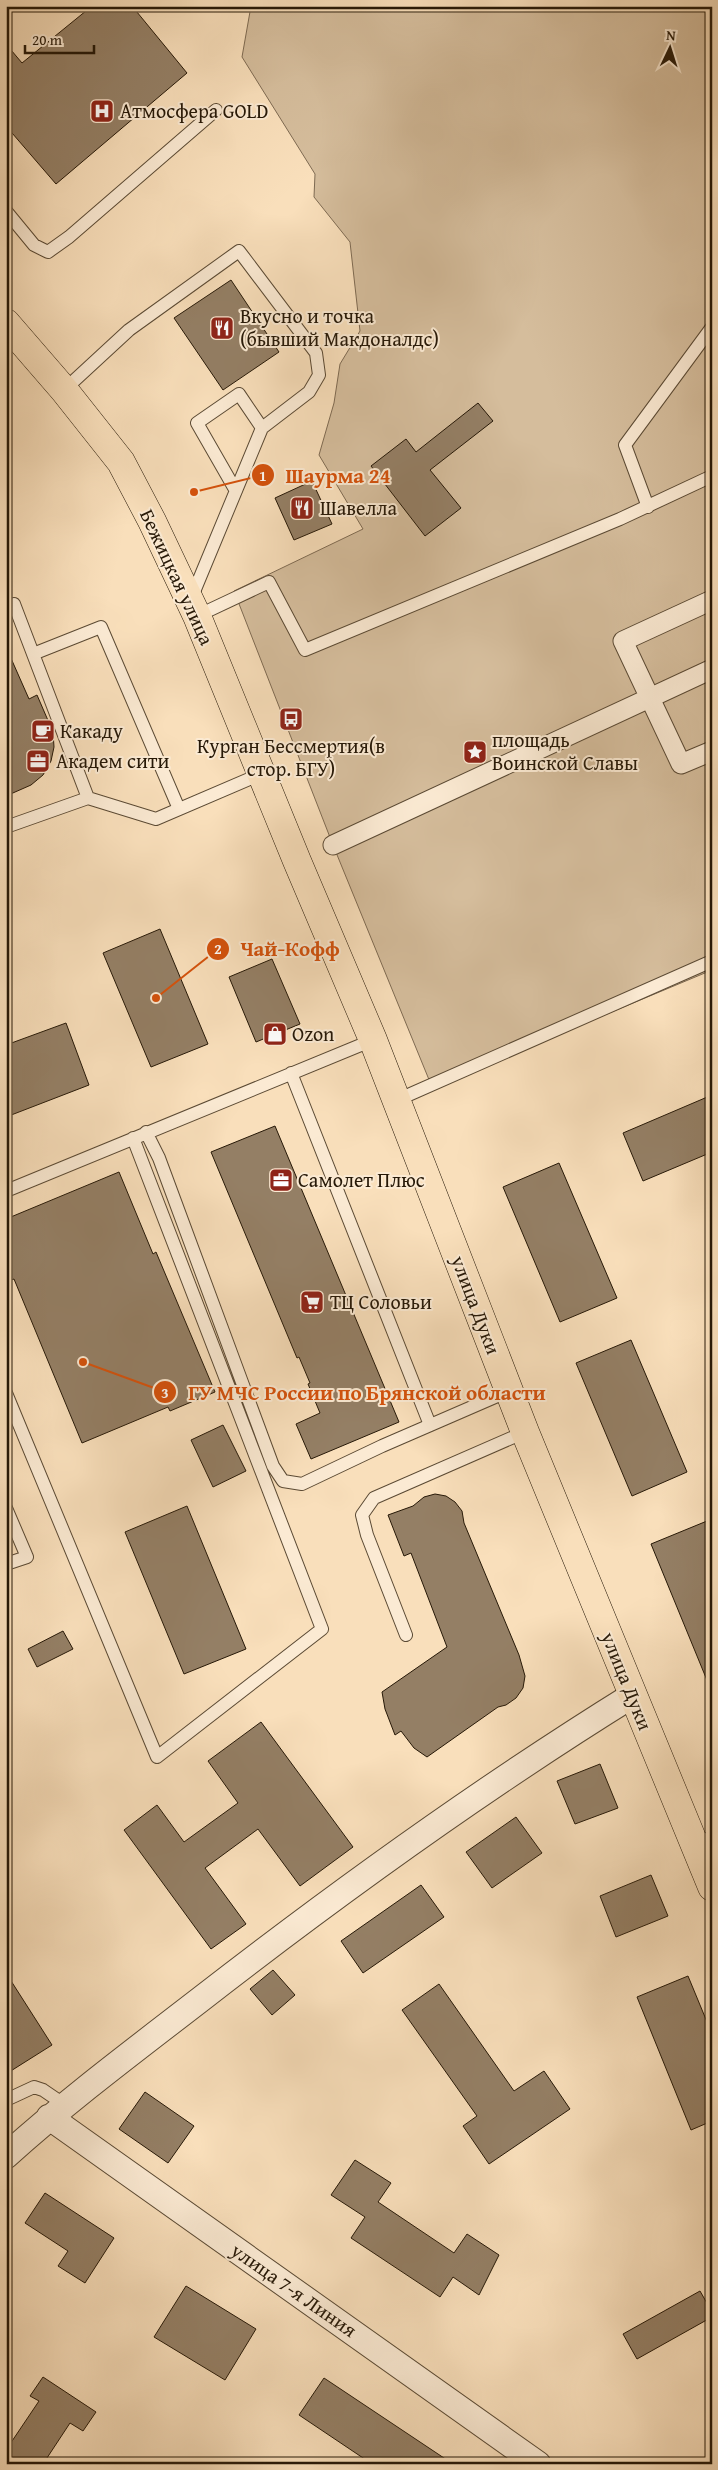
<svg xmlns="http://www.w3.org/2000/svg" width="718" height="2470" font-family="'Gentium Book Plus',serif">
  <rect width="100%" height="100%" fill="#f9dfbb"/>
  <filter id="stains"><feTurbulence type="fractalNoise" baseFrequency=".004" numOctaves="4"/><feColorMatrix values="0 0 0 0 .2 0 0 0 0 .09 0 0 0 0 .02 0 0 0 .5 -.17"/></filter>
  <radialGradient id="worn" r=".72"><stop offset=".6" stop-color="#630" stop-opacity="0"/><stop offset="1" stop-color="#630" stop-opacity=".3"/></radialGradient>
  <!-- green -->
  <path fill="#d5bd9c" stroke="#7e6a52" d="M251,6H712V970L432,1087L333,845L234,591L363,529L319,455L334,403L340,364L360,331L350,242L314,197L315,174L242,57Z"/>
  <!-- building -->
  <path fill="#947f65" stroke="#261807" d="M92,6H132L187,73L56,184L6,126V44L22,63Z
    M231,280L279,352L223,390L174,318Z
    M478,403L493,421L430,470L461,508L425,536L371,466L406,439L416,452Z
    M312,481L332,524L294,540L275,498Z
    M6,647L29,699L37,695L53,732L54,747L51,761L43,775L31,785L6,796Z
    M160,929L208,1044L151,1067L103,953Z
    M272,959L300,1024L256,1042L229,977Z
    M66,1023L89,1085L6,1117V1045Z
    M712,1095V1152L643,1181L623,1133Z
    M275,1126L399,1422L311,1459L296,1424L320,1413L308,1384L310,1383L299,1357L297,1358L211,1152Z
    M559,1163L617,1298L560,1322L503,1187Z
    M119,1172L153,1254L156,1252L215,1392L170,1411L168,1407L82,1443L14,1279L6,1282V1219Z
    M631,1340L687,1472L632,1496L576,1363Z
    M223,1425L246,1471L213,1487L191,1440Z
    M435,1494L446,1496L455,1502L462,1511L464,1523L519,1655L525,1676L523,1688L516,1698L506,1705L498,1707L427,1757L414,1748L401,1731L395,1735L385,1709L382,1692L447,1647L411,1553L404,1556L388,1515L413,1506L424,1497Z
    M187,1506L246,1649L184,1674L125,1532Z
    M707,1521L712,1532L711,1690L651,1544Z
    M63,1631L73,1649L37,1667L28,1649Z
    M261,1722L353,1847L300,1886L258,1829L205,1868L246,1924L211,1949L124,1830L157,1805L184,1842L238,1803L208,1761Z
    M600,1764L618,1808L575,1824L557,1781Z
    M516,1817L542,1853L492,1888L466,1852Z
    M651,1875L668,1916L616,1937L600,1896Z
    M421,1885L444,1917L363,1973L341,1941Z
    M273,1970L295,1995L272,2015L250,1989Z
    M6,1973L52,2045L6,2074Z
    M688,1976L712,2034V2121L691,2130L637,1997Z
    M439,1984L514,2091L544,2071L570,2109L489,2164L463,2126L477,2116L402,2010Z
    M145,2092L194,2126L168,2163L119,2129Z
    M355,2160L391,2183L378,2202L454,2253L467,2234L499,2255L479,2295L453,2277L440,2297L351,2238L365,2217L331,2195Z
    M45,2193L114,2238L85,2283L58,2266L68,2251L25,2223Z
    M186,2286L256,2329L225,2380L154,2337Z
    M700,2291L712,2312V2317L637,2359L623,2334Z
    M43,2377L96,2412L83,2431L70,2423L43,2464H15L6,2458V2450L39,2401L30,2396Z
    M324,2378L453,2464H372L299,2415Z"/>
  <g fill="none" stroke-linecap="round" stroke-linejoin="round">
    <!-- service casing -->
    <g stroke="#5b4a34" stroke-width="14">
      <path id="service" d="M6,211L34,245L48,252L69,237L216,110
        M64,390L129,330L239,251L316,353L319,375L309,392L262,428L191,599
        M236,491L197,423L239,394L262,428
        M648,507L625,445L712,327
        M6,608L14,604L88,798
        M197,616L269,582L305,650L620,519L712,476
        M33,654L101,627L179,809
        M6,827L88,798L156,819L261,774
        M291,1073L430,1425
        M397,1100L712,961
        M146,1132L159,1158L273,1466L283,1481L302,1484L382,1446L509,1391
        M6,1191L373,1040
        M6,1393L157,1757L322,1629L133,1138
        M6,1508L27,1557L6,1564
        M406,1635L367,1535L362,1515L374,1498L525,1432
        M694,1844L712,1837
        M6,2100L34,2087L43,2090L65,2105"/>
    </g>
    <!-- pedestrian casing -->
    <g stroke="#5b4a34" stroke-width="21">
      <path id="pedestrian" d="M712,600L623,641L681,764L712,751
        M333,845L712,669"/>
    </g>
    <!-- minor casing -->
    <g stroke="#5b4a34" stroke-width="27">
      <path id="minor" d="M49,2117L538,2464
        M6,2156C68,2100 135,2050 201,1999C340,1891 483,1788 633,1695"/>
    </g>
    <!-- primary casing -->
    <g stroke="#261807" stroke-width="29">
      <path id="primary" d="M6,323L64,390L121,462L152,521L197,616L297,861L373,1040L525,1432L712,1887"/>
    </g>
    <!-- service -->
    <use href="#service" stroke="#fbead3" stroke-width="12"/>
    <!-- pedestrian -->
    <use href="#pedestrian" stroke="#fbead3" stroke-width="19"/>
    <!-- minor -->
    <use href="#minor" stroke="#fbead3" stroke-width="25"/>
    <!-- primary -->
    <use href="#primary" stroke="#f9dfbb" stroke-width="28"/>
  </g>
  <!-- icons -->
  <defs>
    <g id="hospital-square" transform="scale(1.25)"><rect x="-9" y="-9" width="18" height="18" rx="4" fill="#8f2418" stroke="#fbead3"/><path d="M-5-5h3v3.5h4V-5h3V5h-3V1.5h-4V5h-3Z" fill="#fff"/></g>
    <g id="restaurant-square" transform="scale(1.25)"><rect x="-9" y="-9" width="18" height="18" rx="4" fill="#8f2418" stroke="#fbead3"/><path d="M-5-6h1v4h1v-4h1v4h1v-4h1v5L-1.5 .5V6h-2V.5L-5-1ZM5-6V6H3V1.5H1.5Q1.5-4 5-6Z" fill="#fff"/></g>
    <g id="bus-square" transform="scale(1.25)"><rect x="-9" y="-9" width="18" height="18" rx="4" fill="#8f2418" stroke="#fbead3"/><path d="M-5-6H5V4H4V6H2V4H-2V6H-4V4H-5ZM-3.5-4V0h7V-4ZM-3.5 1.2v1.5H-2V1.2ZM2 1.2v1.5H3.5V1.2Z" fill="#fff"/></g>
    <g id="cafe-square" transform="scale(1.25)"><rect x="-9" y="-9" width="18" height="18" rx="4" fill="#8f2418" stroke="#fbead3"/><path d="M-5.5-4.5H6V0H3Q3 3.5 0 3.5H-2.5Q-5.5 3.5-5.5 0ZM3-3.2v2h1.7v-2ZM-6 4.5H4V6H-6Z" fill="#fff"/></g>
    <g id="sight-square" transform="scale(1.25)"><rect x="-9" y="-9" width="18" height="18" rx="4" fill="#8f2418" stroke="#fbead3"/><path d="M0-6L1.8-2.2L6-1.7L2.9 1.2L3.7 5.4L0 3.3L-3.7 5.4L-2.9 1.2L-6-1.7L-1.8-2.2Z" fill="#fff"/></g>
    <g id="office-square" transform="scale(1.25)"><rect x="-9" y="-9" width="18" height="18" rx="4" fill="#8f2418" stroke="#fbead3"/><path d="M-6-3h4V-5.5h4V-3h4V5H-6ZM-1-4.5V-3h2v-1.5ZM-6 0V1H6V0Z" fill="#fff"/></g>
    <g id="shop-square" transform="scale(1.25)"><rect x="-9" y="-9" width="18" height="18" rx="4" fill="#8f2418" stroke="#fbead3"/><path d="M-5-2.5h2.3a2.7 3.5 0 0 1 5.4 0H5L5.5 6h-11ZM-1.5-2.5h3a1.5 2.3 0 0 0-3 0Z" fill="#fff"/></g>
    <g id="supermarket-square" transform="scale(1.25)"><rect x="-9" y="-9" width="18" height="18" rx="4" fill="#8f2418" stroke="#fbead3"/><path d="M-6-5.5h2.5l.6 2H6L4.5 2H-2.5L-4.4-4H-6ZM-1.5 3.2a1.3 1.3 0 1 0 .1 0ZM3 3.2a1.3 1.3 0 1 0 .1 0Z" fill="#fff"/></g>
  </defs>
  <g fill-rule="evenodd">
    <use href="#hospital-square" x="102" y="111"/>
    <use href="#restaurant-square" x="222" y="328"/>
    <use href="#restaurant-square" x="302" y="508"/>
    <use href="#bus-square" x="291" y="719"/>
    <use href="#cafe-square" x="43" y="731"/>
    <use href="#sight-square" x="475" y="752"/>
    <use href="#office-square" x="38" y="761"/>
    <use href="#shop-square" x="275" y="1034"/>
    <use href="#office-square" x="281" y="1180"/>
    <use href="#supermarket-square" x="312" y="1302"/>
  </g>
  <g text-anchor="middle" stroke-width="4" stroke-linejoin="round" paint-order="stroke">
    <!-- poi labels -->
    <g font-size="20" fill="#261807" stroke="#fbead3" text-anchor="start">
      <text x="120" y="118">Атмосфера GOLD</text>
      <text x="240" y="323">Вкусно и точка<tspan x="240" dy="23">(бывший Макдоналдс)</tspan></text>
      <text x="320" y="515">Шавелла</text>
      <text x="60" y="738">Какаду</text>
      <text x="492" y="747">площадь<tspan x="492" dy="23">Воинской Славы</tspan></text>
      <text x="291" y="753" text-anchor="middle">Курган Бессмертия(в<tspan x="291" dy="23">стор. БГУ)</tspan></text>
      <text x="56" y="768">Академ сити</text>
      <text x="292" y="1041">Ozon</text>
      <text x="298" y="1187">Самолет Плюс</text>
      <text x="330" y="1309">ТЦ Соловьи</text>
    </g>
    <!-- street labels -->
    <g font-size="20" fill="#261807" stroke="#fbead3">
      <text transform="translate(177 577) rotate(65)" y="7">Бежицкая улица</text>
      <text transform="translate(476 1305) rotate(69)" y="7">улица Дуки</text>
      <text transform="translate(627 1681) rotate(68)" y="7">улица Дуки</text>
      <text transform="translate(294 2290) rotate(35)" y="7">улица 7-я Линия</text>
    </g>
  </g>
  <!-- callouts -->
  <path fill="none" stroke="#d5520c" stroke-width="2" d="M194 492L263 475M156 998L218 949M83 1362L165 1392"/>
  <g fill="#d5520c" stroke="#fbead3" stroke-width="2">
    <circle cx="194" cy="492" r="5"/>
    <circle cx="156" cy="998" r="5"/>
    <circle cx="83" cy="1362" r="5"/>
    <circle cx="263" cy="475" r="12"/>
    <circle cx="218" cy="949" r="12"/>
    <circle cx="165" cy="1392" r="12"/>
  </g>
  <g font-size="15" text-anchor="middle" font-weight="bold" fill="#fff">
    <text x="263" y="481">1</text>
    <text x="218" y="954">2</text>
    <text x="165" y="1398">3</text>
  </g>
  <g font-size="21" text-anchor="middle" font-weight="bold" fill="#d5520c" stroke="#fbead3" stroke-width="4" stroke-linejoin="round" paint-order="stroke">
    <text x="338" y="483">Шаурма 24</text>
    <text x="290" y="956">Чай-Кофф</text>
    <text x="367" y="1400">ГУ МЧС России по Брянской области</text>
  </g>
  <!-- margin -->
  <rect width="718" height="2470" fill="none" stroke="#f9dfbb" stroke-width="25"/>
  <rect x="8" y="8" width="703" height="2455" fill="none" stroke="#261807" stroke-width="2.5"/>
  <rect x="12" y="12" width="693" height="2445" fill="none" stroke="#261807"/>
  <!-- north arrow -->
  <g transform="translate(670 48) rotate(4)" stroke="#fbead3" stroke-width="4" paint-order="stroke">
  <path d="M0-4L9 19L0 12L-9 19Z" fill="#261807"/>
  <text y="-8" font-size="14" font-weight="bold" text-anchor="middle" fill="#261807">N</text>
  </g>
  <!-- scale -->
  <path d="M25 45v8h69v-8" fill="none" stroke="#261807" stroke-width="2.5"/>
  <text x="32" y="45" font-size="15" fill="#261807" stroke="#fbead3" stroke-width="4" paint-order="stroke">20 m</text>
  <rect width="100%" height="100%" filter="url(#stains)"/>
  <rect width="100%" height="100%" fill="url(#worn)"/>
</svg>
